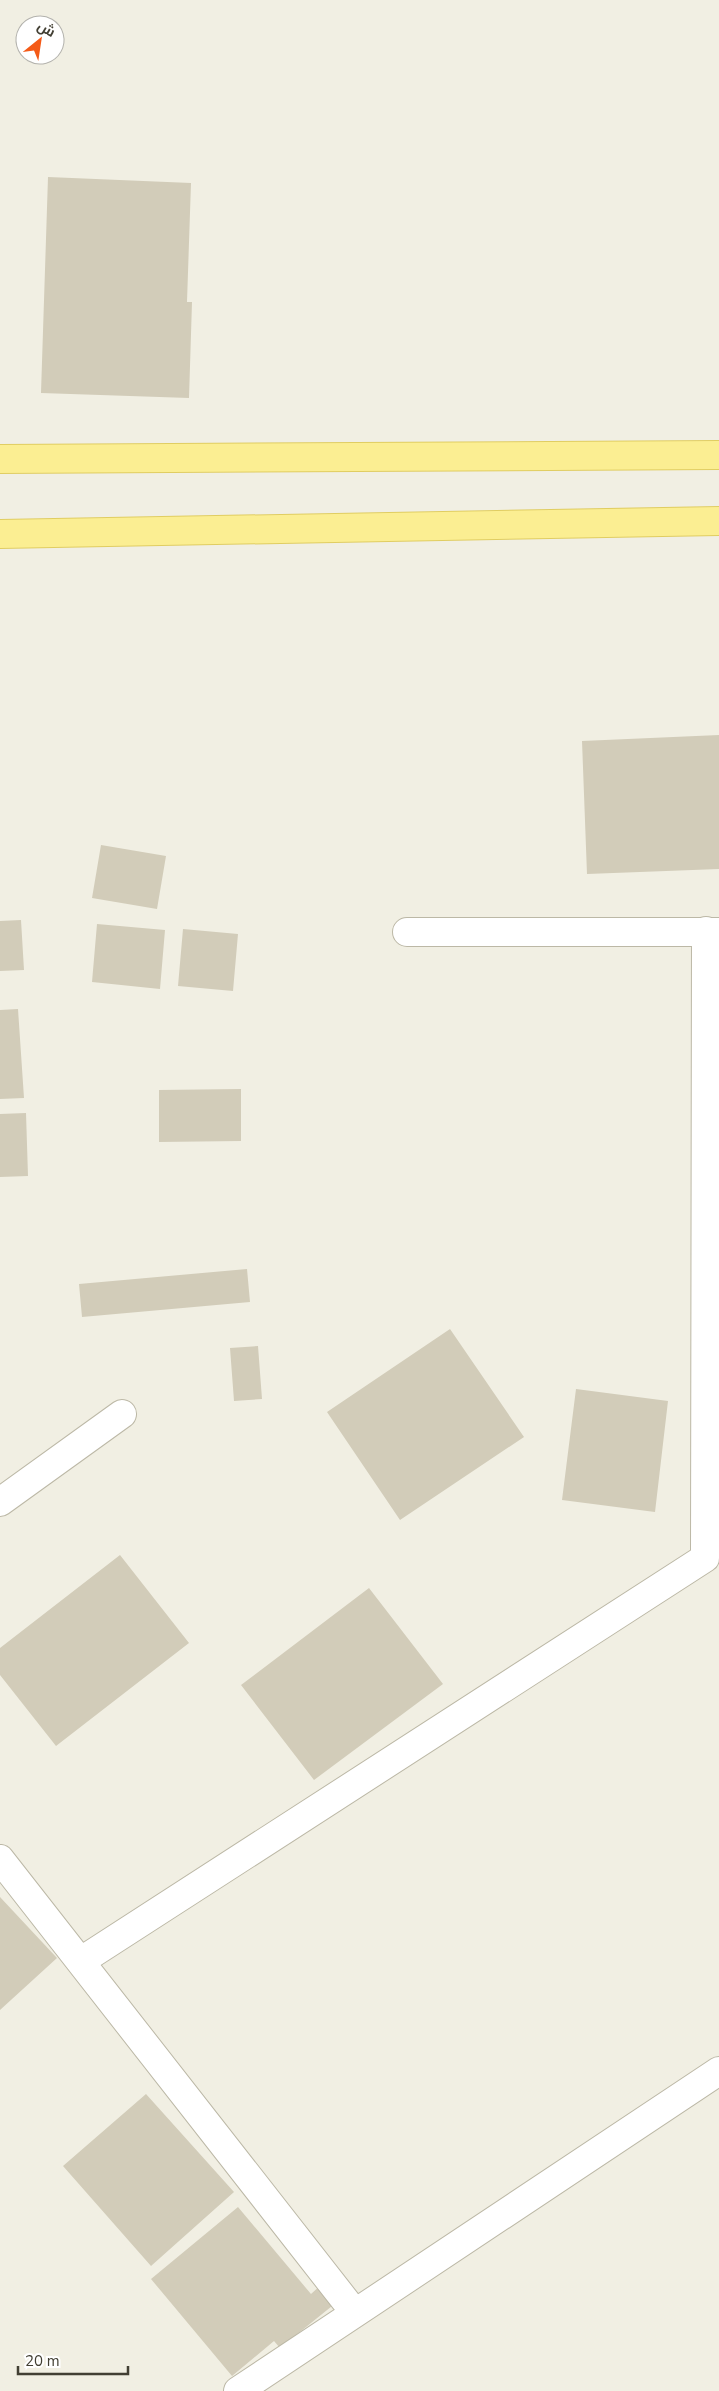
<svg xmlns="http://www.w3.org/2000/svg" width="719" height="2391" font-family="'Nunito Sans',Cairo,sans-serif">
  <rect width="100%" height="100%" fill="#f1efe3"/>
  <!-- building -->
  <path fill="#d2ccb9" d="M48,177L191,183L187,302H192L189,398L41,393Z
    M719,735V869L587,874L582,741Z
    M101,845L166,856L157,909L92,898Z
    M21,920L24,970L0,971V921Z
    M97,924L165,930L160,989L92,982Z
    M183,929L238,934L233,991L178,986Z
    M18,1009L24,1098L0,1099V1010Z
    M241,1089V1141L159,1142V1090Z
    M26,1113L28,1176L0,1177V1114Z
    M247,1269L250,1302L82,1317L79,1284Z
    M450,1329L524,1437L400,1520L327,1412Z
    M258,1346L262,1399L234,1401L230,1348Z
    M576,1389L668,1401L655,1512L562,1500Z
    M120,1555L189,1643L56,1746L0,1675V1648Z
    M369,1588L443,1684L314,1780L241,1685Z
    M0,1897L57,1958L0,2010Z
    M146,2094L234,2192L151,2266L63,2166Z
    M238,2207L311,2294L322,2284L337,2302L280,2348L274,2341L232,2376L151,2279Z"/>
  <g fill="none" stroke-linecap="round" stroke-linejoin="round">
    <!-- minor casing -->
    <g stroke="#bcb8a6" stroke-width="30">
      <path id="minor" d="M407,932H719
        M0,1502L122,1414
        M0,1859L355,2313
        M81,1961L705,1558L706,931
        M238,2391L719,2071"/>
    </g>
    <!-- major casing -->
    <g stroke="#e0cd62" stroke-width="30">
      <path id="major" d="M0,459L719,455
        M0,534L719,521"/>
    </g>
    <!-- minor -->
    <use href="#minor" stroke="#fff" stroke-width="28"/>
    <!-- major -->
    <use href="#major" stroke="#fbee92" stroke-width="28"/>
  </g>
  <!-- north arrow -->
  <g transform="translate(40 40) rotate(30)"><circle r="24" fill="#ffffff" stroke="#b3b2ad"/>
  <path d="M0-4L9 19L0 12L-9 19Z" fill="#f45a17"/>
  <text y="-8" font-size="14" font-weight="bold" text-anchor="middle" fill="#423f33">ش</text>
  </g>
  <!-- scale -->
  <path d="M18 2366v8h110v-8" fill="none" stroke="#423f33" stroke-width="2.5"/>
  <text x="25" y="2366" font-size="15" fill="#423f33" stroke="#ffffff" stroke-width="4" paint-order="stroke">20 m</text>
</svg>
